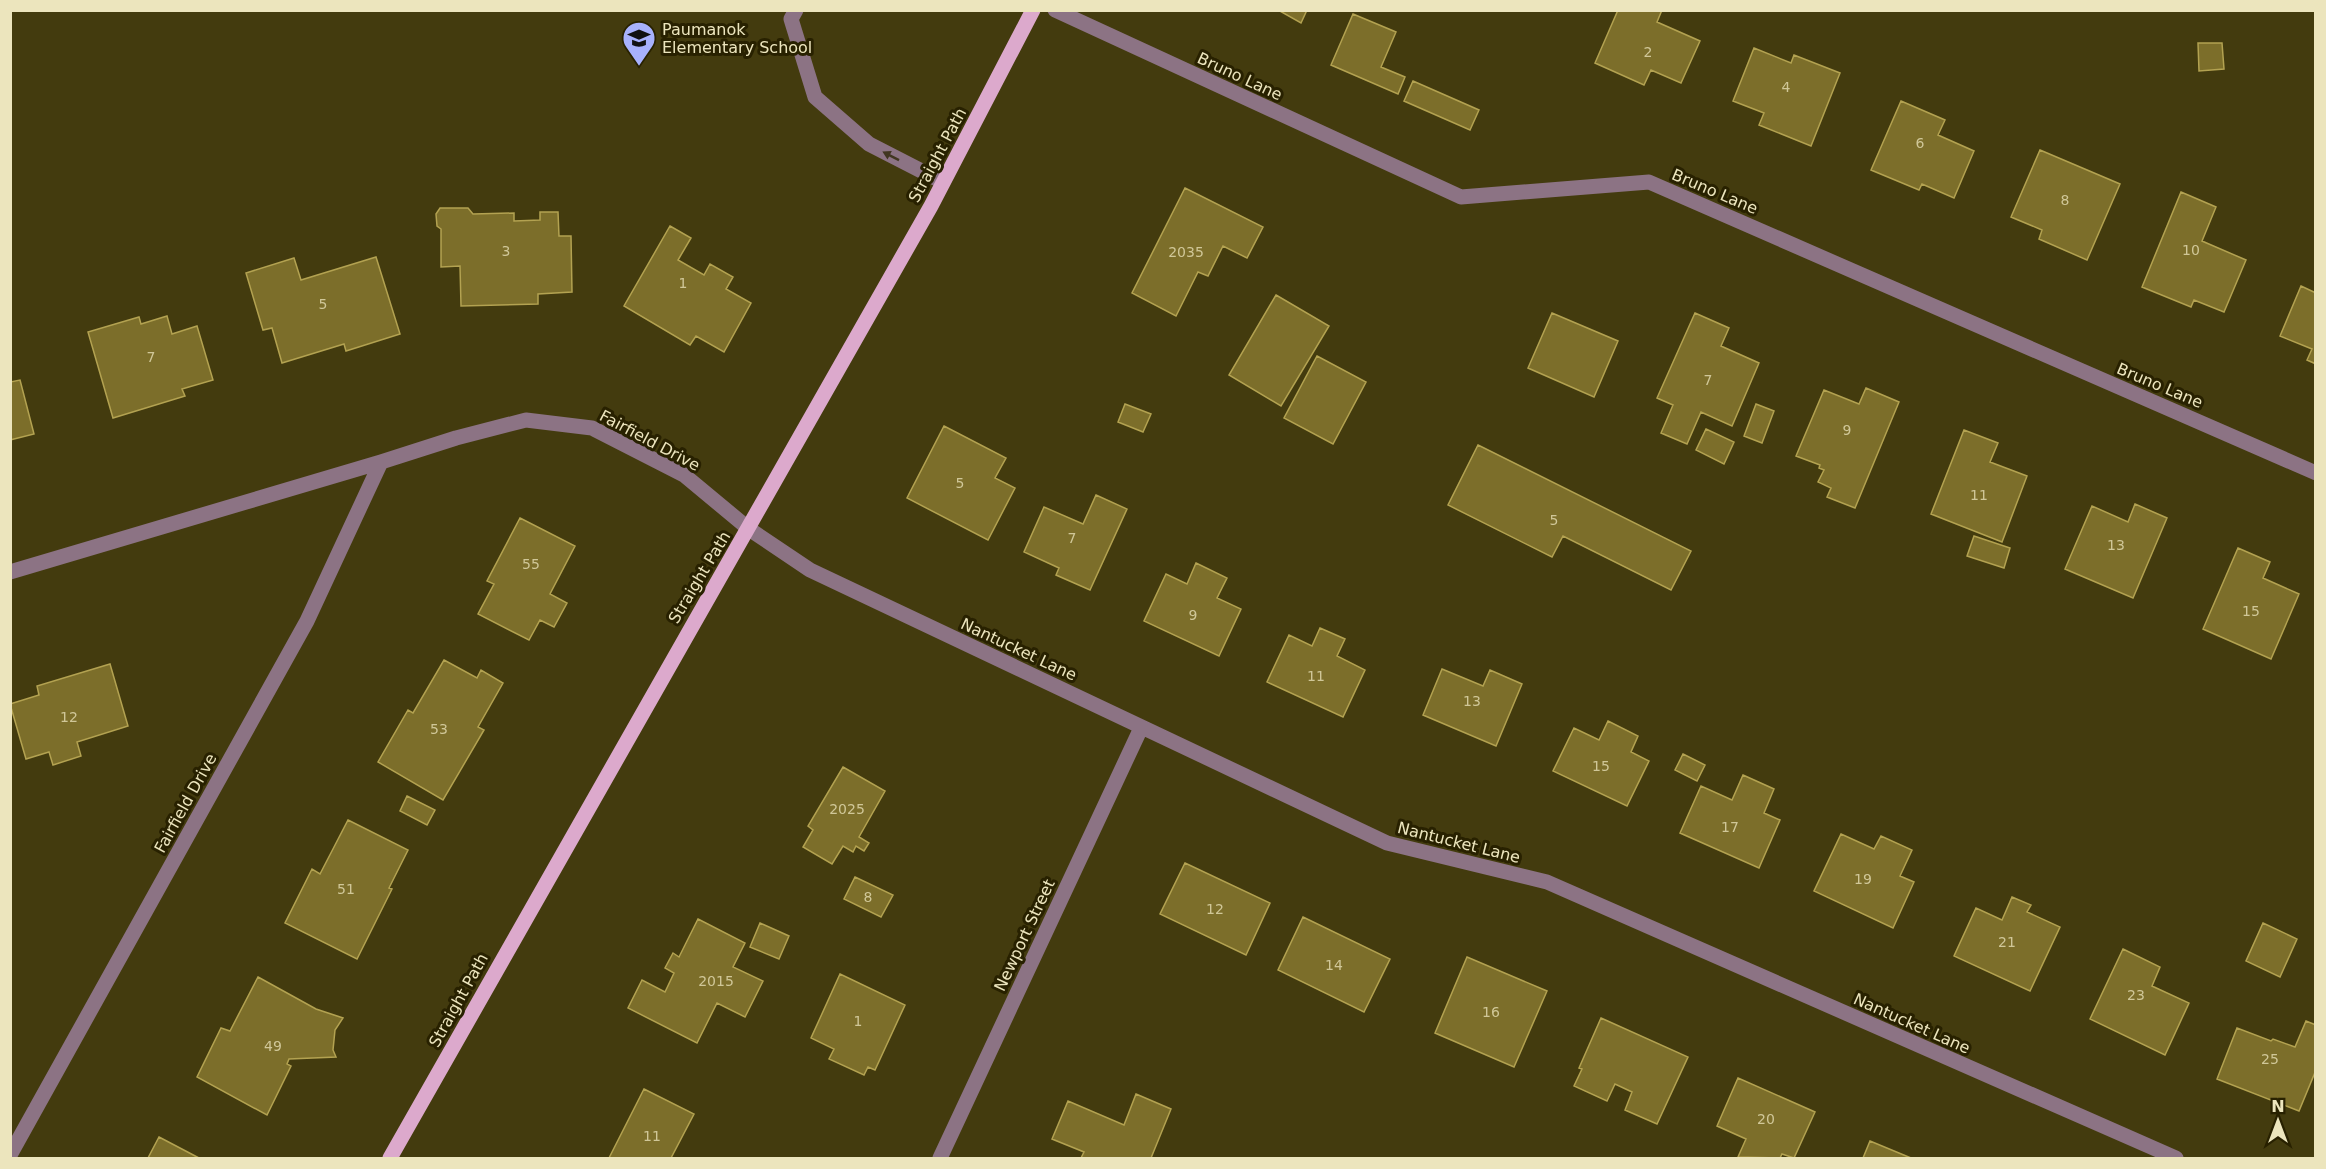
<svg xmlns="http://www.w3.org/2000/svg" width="2326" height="1169" font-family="'DejaVu Sans',sans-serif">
  <rect width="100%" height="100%" fill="#433b0e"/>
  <!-- building -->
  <path fill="#7c6e2a" stroke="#b3a251" stroke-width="1.5" d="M1278,10H1307L1301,23Z
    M1618,10H1662L1657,22L1700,41L1681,83L1651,70L1644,85L1595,63Z
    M1353,14L1396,32L1381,67L1405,77L1398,94L1331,65Z
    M2198,43H2222L2224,69L2199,71Z
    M1754,48L1791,63L1794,55L1840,73L1811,146L1759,125L1764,113L1733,101Z
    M1413,81L1479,110L1470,130L1404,101Z
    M1901,101L1945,120L1938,135L1974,151L1954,198L1922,184L1919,190L1871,170Z
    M2040,150L2120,184L2087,260L2039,239L2042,230L2011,217Z
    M1185,188L1263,227L1247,258L1223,246L1208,276L1198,272L1176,316L1132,293Z
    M2181,192L2216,207L2202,241L2246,260L2224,312L2194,300L2191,307L2142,287Z
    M440,208H468L473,214L514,213V221L540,220V212H558L559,236H571L572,292L538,294V304L461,306L460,266L441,267V229L437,226L436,214Z
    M670,226L691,238L678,260L704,275L710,264L733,277L726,289L751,303L724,352L696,336L690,345L624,306Z
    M376,257L400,334L346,351L344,344L282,363L272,328L263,330L246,273L294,258L301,280Z
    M2301,286L2316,293V364L2307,360L2312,349L2280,336Z
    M1276,295L1329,326L1281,406L1229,375Z
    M1552,313L1618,341L1594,397L1528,368Z
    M1695,313L1729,328L1721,346L1759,363L1732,426L1701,412L1687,444L1661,433L1673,405L1657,398Z
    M167,316L172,334L197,326L213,380L182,389L185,396L113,418L88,332L139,317L141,324Z
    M1317,356L1366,382L1333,444L1284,418Z
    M20,380L34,434L10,440V382Z
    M1866,388L1899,402L1855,508L1827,497L1831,488L1818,482L1824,470L1819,468L1820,465L1796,456L1824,390L1859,404Z
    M1125,404L1151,414L1143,432L1118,422Z
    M1756,404L1774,411L1762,443L1744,436Z
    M944,426L1006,458L995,478L1015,488L988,540L907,498Z
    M1706,429L1734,442L1724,464L1696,450Z
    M1964,430L1998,443L1990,462L2027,476L2002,542L1931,514Z
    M1478,445L1691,551L1671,590L1563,536L1552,557L1448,505Z
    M1096,495L1127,509L1090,590L1056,575L1059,568L1024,552L1044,507L1083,524Z
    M2135,504L2167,518L2133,598L2065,569L2092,506L2128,522Z
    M520,518L575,546L550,594L567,603L554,627L540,620L529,640L478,614L494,584L487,581Z
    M1974,536L2010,548L2004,568L1967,556Z
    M2238,548L2270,562L2263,578L2299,594L2271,659L2203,629Z
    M1196,563L1227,578L1217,598L1241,609L1219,656L1144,621L1166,574L1187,584Z
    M1320,628L1345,639L1337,656L1365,670L1343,717L1267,682L1289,635L1312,646Z
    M444,660L477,678L481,670L503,683L478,727L484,730L443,800L378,762L408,710L413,713Z
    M110,664L128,726L77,742L81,756L53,765L49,752L26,759L10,704L39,695L37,686Z
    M1442,669L1483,686L1490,670L1522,684L1496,746L1423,715Z
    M1608,721L1638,736L1631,752L1649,761L1627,806L1553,771L1574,728L1599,740Z
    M1683,754L1705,765L1697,781L1675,770Z
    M843,767L885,791L859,837L869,843L864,851L856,846L853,852L843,846L832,864L803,847L813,830L808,826Z
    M1743,775L1774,789L1764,813L1780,820L1759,868L1680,833L1701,786L1732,800Z
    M407,796L435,810L427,825L400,811Z
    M348,820L408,850L389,888L392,889L357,959L285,923L312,869L320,874Z
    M1841,834L1874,849L1881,836L1912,850L1900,876L1914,882L1893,928L1814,891Z
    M1185,863L1270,903L1246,955L1160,914Z
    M855,877L893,895L881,917L844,899Z
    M2012,897L2031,905L2027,912L2060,927L2030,991L1954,956L1976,908L2002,920Z
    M1303,917L1390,959L1364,1012L1278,970Z
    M698,919L745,943L733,967L763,981L745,1017L717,1003L697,1043L628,1008L642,980L665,992L674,973L665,968L673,953L679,957Z
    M760,923L789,936L779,959L750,947Z
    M2263,923L2297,939L2280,977L2246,961Z
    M2123,949L2160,967L2152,986L2189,1003L2165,1055L2090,1019Z
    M1467,957L1547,991L1514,1067L1435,1033Z
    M840,974L905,1005L875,1070L868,1067L864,1075L829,1059L834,1049L811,1038Z
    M258,977L316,1009L343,1018L335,1030L333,1050L336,1057L289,1059L287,1064L291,1066L267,1115L197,1077L221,1028L230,1031Z
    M1601,1018L1688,1057L1657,1124L1625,1110L1632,1092L1615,1084L1607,1101L1574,1086L1582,1069L1579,1068Z
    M2306,1021L2316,1025V1070L2299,1111L2217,1079L2237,1028L2271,1041L2273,1039L2295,1047Z
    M1738,1078L1815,1112L1794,1158L1782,1154L1780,1158L1738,1157L1746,1139L1717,1126Z
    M644,1089L694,1114L671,1158H609Z
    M1136,1094L1171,1109L1151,1158H1081L1084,1152L1052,1139L1068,1101L1124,1125Z
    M159,1137L199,1158H148Z
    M1870,1141L1911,1158H1863Z"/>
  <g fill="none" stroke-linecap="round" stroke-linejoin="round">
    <!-- minor -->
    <path stroke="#8c7384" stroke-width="15" d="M796,10L791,19L815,97L869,144L943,182
      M1055,10L1461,197L1649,182L2316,473
      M10,572L381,462L456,438L526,420L592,428L684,475L749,529L810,570L1387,843L1547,882L2176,1158
      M10,1155L307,621L381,462
      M940,1158L1141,728"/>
    <!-- major -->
    <path stroke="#dca9cc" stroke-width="15" d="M390,1158L931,206L1033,10"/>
  </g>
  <!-- one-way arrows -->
  <defs><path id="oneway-solid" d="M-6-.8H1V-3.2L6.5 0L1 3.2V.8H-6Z" transform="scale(1.5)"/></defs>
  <use fill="#413621" href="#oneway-solid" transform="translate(891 156) rotate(-153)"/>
  <!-- icons -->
  <defs>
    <g id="school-pin" transform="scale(1.725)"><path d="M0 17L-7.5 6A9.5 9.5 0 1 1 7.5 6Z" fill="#a7b1fc" stroke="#282100"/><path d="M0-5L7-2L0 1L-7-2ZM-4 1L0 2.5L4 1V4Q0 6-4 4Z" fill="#111"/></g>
  </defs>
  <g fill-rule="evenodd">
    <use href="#school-pin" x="639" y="38"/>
  </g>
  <g text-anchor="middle" stroke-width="6" stroke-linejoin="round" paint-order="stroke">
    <!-- number labels -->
    <g font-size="14" fill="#d0c798">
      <text x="1648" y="57">2</text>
      <text x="1786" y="92">4</text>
      <text x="1920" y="148">6</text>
      <text x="2065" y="205">8</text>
      <text x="2191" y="255">10</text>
      <text x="506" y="256">3</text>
      <text x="1186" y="257">2035</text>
      <text x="683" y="288">1</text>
      <text x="323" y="309">5</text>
      <text x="151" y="362">7</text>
      <text x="1708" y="385">7</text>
      <text x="1847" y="435">9</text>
      <text x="960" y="488">5</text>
      <text x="1979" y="500">11</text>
      <text x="1554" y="525">5</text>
      <text x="1072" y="543">7</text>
      <text x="2116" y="550">13</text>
      <text x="531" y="569">55</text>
      <text x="2251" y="616">15</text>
      <text x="1193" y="620">9</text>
      <text x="1316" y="681">11</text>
      <text x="1472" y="706">13</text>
      <text x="69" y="722">12</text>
      <text x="439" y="734">53</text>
      <text x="1601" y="771">15</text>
      <text x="847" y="814">2025</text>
      <text x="1730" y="832">17</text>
      <text x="1863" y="884">19</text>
      <text x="346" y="894">51</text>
      <text x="868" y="902">8</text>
      <text x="1215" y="914">12</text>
      <text x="2007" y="947">21</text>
      <text x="1334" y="970">14</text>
      <text x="716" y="986">2015</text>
      <text x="2136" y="1000">23</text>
      <text x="1491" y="1017">16</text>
      <text x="858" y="1026">1</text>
      <text x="273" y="1051">49</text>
      <text x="2270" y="1064">25</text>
      <text x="1766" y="1124">20</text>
      <text x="652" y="1141">11</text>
    </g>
    <!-- poi labels -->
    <g font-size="16" fill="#ece5bd" stroke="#282100" text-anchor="start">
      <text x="662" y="35">Paumanok<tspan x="662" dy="18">Elementary School</tspan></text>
    </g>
    <!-- street labels -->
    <g font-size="16" fill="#ece5bd" stroke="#282100">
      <text transform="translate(1240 76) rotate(25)" y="6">Bruno Lane</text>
      <text transform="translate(937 155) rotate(-62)" y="6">Straight Path</text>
      <text transform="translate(1715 191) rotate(23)" y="6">Bruno Lane</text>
      <text transform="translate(2160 385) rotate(23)" y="6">Bruno Lane</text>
      <text transform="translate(650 440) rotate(28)" y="6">Fairfield Drive</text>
      <text transform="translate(699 577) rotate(-59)" y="6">Straight Path</text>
      <text transform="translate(1019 649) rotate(25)" y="6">Nantucket Lane</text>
      <text transform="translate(185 803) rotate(-61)" y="6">Fairfield Drive</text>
      <text transform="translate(1459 842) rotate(14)" y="6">Nantucket Lane</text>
      <text transform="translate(1024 935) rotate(-65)" y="6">Newport Street</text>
      <text transform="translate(458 1000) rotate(-61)" y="6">Straight Path</text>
      <text transform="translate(1912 1023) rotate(24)" y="6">Nantucket Lane</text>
    </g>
  </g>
  <!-- border -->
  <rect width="2326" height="1169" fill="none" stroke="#ece5bd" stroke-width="24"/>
  <!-- north arrow -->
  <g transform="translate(2278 1121)" stroke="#282100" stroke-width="4.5" paint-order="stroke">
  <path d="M0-4.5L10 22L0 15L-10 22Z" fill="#ece5bd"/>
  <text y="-9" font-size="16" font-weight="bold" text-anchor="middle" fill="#ece5bd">N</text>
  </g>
</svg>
